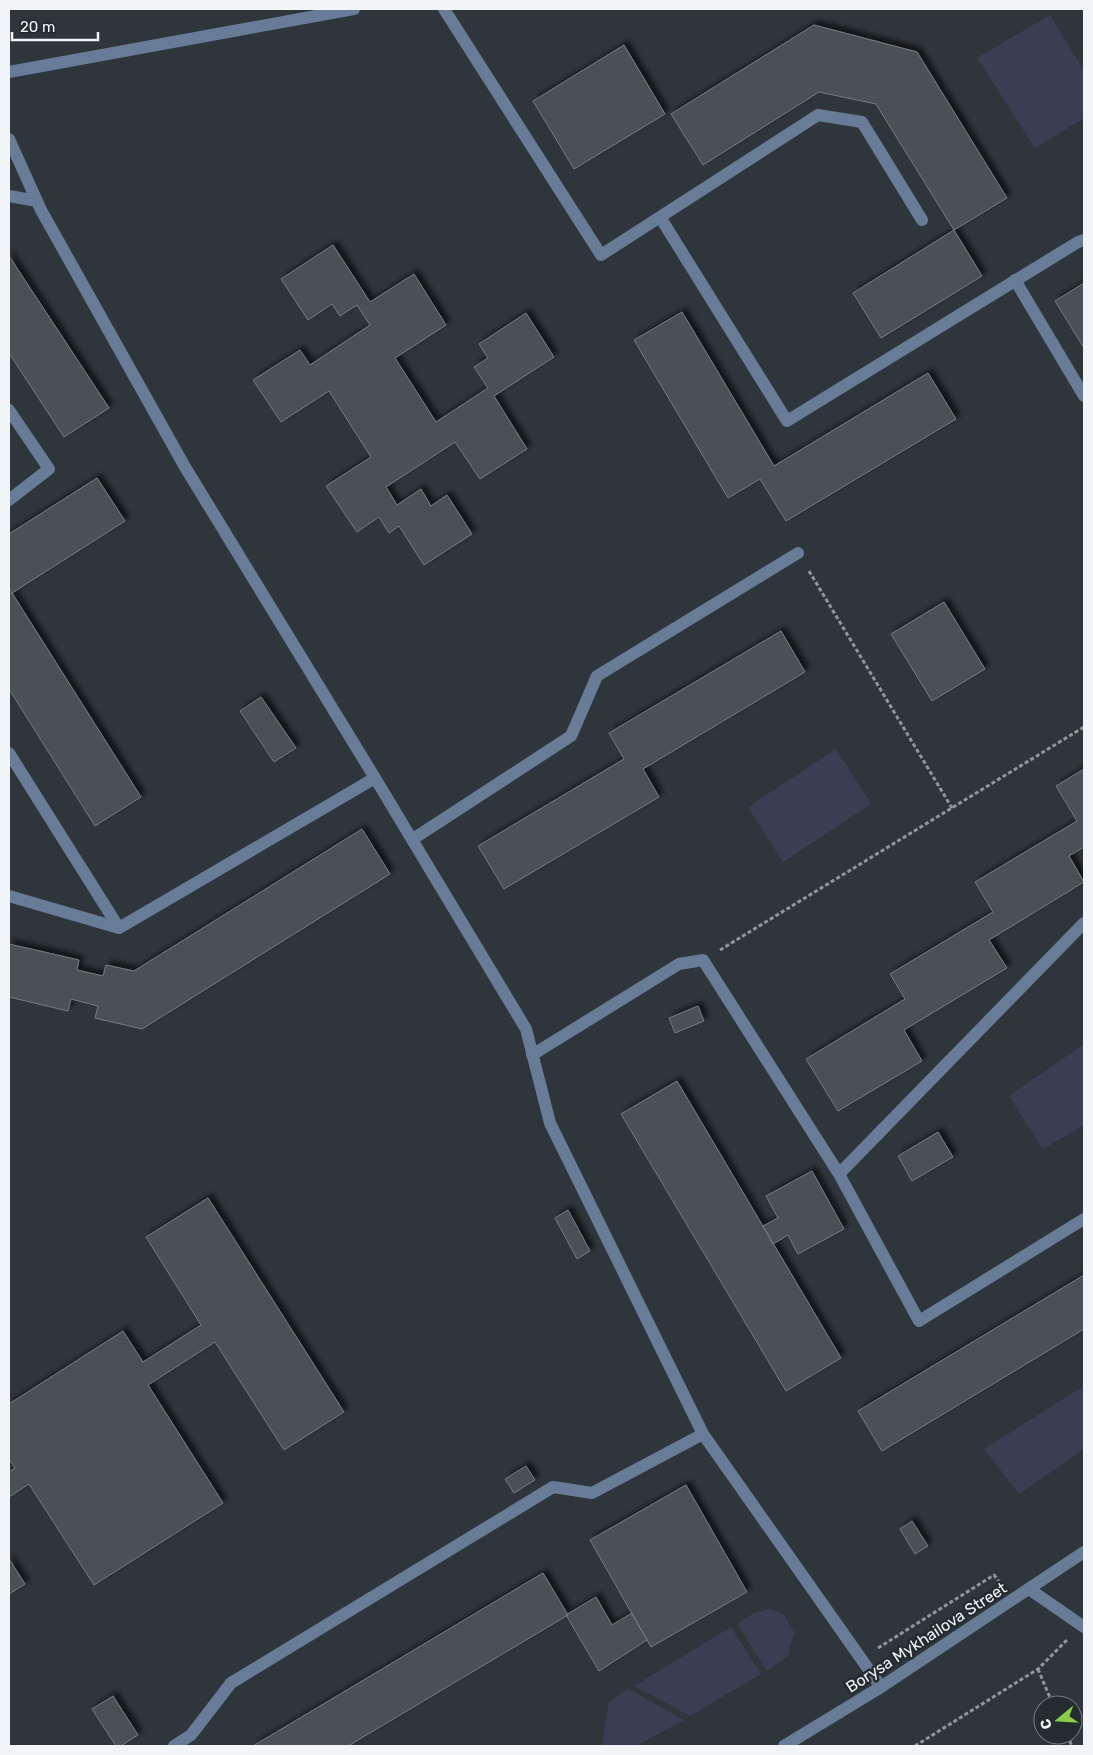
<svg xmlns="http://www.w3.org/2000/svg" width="1093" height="1755" font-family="Rubik,sans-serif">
  <defs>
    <filter id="shadow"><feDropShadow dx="4.5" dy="-4.5" stdDeviation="2.5" flood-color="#0009"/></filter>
  </defs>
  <rect width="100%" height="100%" fill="#2f363b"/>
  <!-- green -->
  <path fill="#3b3e53" d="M1050,15L1084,71V118L1035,148L977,58Z
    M836,749L871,804L783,862L748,807Z
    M1084,1044V1125L1043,1149L1009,1096Z
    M1084,1386V1449L1019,1494L984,1449Z
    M771,1609L784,1615L794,1632L788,1656L767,1671L737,1624L754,1613Z
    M731,1627L761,1674L690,1716L634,1686Z
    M628,1689L684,1720L636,1746H602L609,1702Z"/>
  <!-- building -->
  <path fill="#485154" stroke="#737d80" filter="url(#shadow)" d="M814,25L917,52L1007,198L954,230L876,104L819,92L703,165L671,114Z
    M624,45L665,114L574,169L533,101Z
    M954,230L982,276L881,338L853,293Z
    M333,245L370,302L414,274L446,325L395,358L436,422L488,388L474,367L488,358L479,344L526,313L554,357L494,396L527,449L480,479L455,442L386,487L397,505L421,489L431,506L447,495L472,534L424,565L399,526L389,533L379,517L357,532L326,486L371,457L329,391L281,422L253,380L300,350L310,365L370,325L357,305L340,316L332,304L308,320L281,279Z
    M9,256L109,408L64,437L9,353Z
    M1084,283V348L1055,301Z
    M682,312L774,466L928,373L956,419L786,521L760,479L728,498L634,340Z
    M97,478L125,521L12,593L9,588V534Z
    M12,593L141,797L95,826L9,689V594Z
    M944,602L985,669L932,701L891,634Z
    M781,631L805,672L643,769L659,797L504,889L478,846L624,759L609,733Z
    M261,697L296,748L274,762L240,711Z
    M1084,769V847L1069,856L1084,882L989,940L1007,968L904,1030L922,1061L838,1111L806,1059L905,999L890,974L993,912L975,882L1077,821L1056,786Z
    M362,829L390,874L142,1029L95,1018L98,1006L71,999L68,1011L9,997V944L79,960L77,970L103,976L106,965L134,971Z
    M698,1006L704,1021L675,1033L669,1018Z
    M677,1081L841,1358L786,1391L621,1114Z
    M938,1132L953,1157L912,1181L898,1156Z
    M812,1171L844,1229L798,1254L788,1235L773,1244L763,1226L778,1218L766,1196Z
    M208,1198L344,1412L284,1450L215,1342L148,1385L223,1503L94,1585L29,1484L9,1497V1472L15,1468L9,1459V1404L123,1331L143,1362L201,1325L146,1237Z
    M568,1210L590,1251L577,1259L555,1218Z
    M1084,1275V1329L882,1451L858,1411Z
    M526,1466L535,1480L514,1493L505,1479Z
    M686,1485L747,1592L651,1647L590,1540Z
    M912,1521L928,1546L915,1554L900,1529Z
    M9,1559L25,1584L9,1594Z
    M543,1573L568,1615L348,1746H253Z
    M596,1597L612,1625L632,1613L647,1640L599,1671L566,1615Z
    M113,1696L138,1735L121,1746H116L92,1709Z"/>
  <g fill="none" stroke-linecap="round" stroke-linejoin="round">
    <!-- path -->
    <path stroke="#91969a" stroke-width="3" stroke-dasharray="4 2.5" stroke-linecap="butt" d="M809,571L952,808
      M720,950L1084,727
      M878,1648L994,1575L1000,1583
      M1038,1669L1053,1705
      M1067,1735L1072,1746
      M915,1746L1038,1669L1068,1639"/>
    <!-- minor -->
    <path stroke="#687c98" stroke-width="12" d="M444,9L601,255L660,217L787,421L1078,242L1084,240
      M9,72L354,9
      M9,139L41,210L185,467L375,778
      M9,196L37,201
      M660,217L818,115L862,122L922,220
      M1015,280L1084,396
      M9,410L49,469L9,500
      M9,753L119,928
      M413,839L571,736L597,676L798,553
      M9,896L119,928L375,778L526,1029L550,1123L703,1434L881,1687
      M1084,923L839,1174L919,1321L1084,1219
      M532,1055L679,964L703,960L839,1174
      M1029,1589L1084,1627
      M174,1746L191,1735L231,1683L553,1487L592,1493L703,1434
      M784,1746L881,1687L1084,1552"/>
  </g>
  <g text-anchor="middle" stroke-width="5" stroke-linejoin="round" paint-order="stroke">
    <!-- street labels -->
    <g font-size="16" fill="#f1f5f8" stroke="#252c30">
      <text transform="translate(926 1637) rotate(-33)" y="6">Borysa Mykhailova Street</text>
    </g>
  </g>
  <!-- border -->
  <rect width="1093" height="1755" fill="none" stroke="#f1f5f8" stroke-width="20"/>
  <!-- north arrow -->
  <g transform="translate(1058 1720) rotate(252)"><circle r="24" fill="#252c30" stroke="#777c80"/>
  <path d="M0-4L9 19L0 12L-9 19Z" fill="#8ace47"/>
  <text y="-8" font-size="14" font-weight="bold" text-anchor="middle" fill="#f1f5f8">С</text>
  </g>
  <!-- scale -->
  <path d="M12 32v8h86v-8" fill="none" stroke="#f1f5f8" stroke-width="2.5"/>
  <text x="20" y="32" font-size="15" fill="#f1f5f8" stroke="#252c30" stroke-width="4" paint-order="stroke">20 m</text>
</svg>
